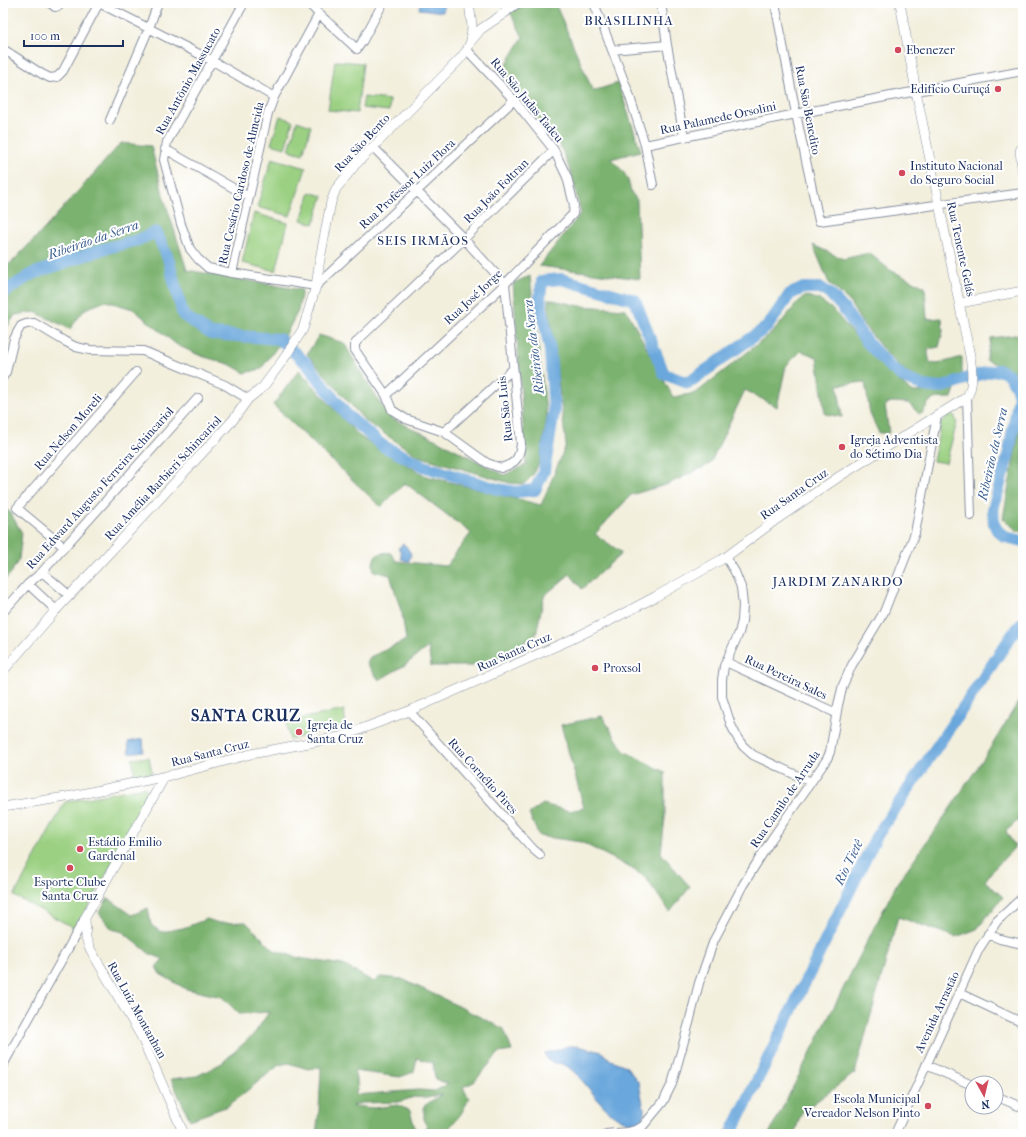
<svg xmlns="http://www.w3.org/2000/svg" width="1026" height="1137" font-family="'IM FELL French Canon',serif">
  <rect width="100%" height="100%" fill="#fff"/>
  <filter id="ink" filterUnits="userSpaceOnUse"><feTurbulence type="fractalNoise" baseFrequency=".025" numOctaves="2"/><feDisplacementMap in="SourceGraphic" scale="8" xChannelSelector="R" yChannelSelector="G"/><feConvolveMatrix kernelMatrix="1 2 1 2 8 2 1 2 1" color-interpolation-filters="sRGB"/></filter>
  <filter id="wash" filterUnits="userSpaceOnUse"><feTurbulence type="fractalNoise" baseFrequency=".012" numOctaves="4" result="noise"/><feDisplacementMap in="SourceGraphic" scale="16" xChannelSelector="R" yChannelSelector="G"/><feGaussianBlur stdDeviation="0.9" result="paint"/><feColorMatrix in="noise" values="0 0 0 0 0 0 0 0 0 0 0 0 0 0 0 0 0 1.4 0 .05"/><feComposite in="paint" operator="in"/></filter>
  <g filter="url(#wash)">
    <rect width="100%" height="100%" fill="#f3efdd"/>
    <!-- green -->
    <path fill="#9bd082" stroke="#5b8070" d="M335,61L363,63L357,113L328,110Z
      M364,97L390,100L389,111L362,108Z
      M280,116L293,121L285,148L271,144Z
      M297,121L311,126L303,154L289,150Z
      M272,158L306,168L290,216L257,207Z
      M310,192L323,196L314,224L301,220Z
      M254,213L288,223L276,271L242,263Z
      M953,413L957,422L946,463L933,461L941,422Z
      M344,710L346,727L317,732L290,740L286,725L290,721Z
      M149,757L152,773L135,775L132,759Z
      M144,787C149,790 149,792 149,797L76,929L14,896L65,802Z"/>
    <!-- forest -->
    <path fill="#7cb270" stroke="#4c7067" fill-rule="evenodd" d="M539,3H555L593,91L618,83L641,151L611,159L623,171L628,180L631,192L637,200L640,279L539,266L581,213L571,173L559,143L500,75L523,37L510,12L526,4Z
      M121,143L151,146L164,198L187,270L302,290L298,311L285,336L261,369L245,373L229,364L201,356L177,345L133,309L106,301L85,309L70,329L35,312L15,315L5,330L3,337V268L12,262L46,227Z
      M813,245L843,259L869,253L890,270L925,287L927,319L942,318L943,331L939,347L928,349V354L930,363L937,364L962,357V376L938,384L921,381L906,372L895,362L882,348L862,323L848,300L829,283Z
      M530,276L547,418L540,461L533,475L524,484L510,483L418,456L365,421L307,354L319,335L344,343L378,400L393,419L445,444L504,475L526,465L513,283Z
      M806,296L818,299L832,309L872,355L911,392L940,391L956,386L952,398C934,399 931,395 923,413L919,414L908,403L891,402L885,405L889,433H879L870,414L865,382L838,385L842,417L825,414L817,357L801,351L786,366L777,407L745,390L710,464L668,484L631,495L595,534L622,553L582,589L570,574L544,596L536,635L487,666H431L428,647L405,665L379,680L367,664L370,657L406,640L402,614L390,575L374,571L373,563L375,556C380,554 388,550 393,555C394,556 394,559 396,561L446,566L471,533L405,483L381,507L273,405L299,370L359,436L426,476L541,505L566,445L548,299L581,306L626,309L673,397L696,393L774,331L798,302Z
      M1023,334V384L1015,372L986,360L991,338Z
      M1023,409V532L1016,530L1003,518Z
      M3,508L10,512L22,533L19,559L11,573L3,582Z
      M1023,694V816L1006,831L1015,847L992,871L985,881L1003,897L977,929L956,937L898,917L855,1073L802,1112L794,1134H769L897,883L947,813L991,747Z
      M602,716L624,751L665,772V818L661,853L690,887L670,912L645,877L629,867L581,842L539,836L529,814L543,804L569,811L584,808L561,725Z
      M108,898L132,915L148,908L151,925L161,932L183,928L207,919L219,923L246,922L274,950L299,958L343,965L374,982L380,977L402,979L446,1000L504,1029L512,1051L499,1053L474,1082L463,1087L469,1099L461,1114L444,1134H425L427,1125L424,1122V1106L442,1094L427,1098L414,1097L399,1102L362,1103L352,1106L374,1108L398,1105L410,1111L415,1128L407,1134H316L319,1111L321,1067L308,1069L288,1063L279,1065L228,1106L190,1120L171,1079L197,1076L222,1063L254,1034L269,1012L239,1014L222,997L186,989L160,974L156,967L163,959L150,954L123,932L112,929L99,913ZM417,1058L433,1063L435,1079L448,1084L435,1091L418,1090L355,1095L358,1086L354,1071L400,1077L414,1072Z"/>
    <!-- water -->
    <path fill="#6aa7dc" stroke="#426b9d" d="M420,3H444L443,12L419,9Z
      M402,544L406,546L411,554L409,561L401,559V552L398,548L400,547Z
      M143,739L144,751L129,753L128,742Z
      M568,1046H577L602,1052L611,1060L626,1066L639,1083L644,1109V1118L637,1124C605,1122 591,1084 568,1067C557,1059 549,1069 545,1053L554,1051Z"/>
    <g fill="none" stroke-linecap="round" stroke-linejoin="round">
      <!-- river -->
      <path stroke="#6aa7dc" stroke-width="12" d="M3,293L32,274L103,249L138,240L156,232L168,258L183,315L211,334L279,339L307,364L347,415L383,446L426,467L497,489L515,492L535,490L544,471L554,412L550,351L540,298L542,281L561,279L635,300L664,374L688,383L767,327L790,294L804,288H821L831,295L843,308L866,341L889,366L906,379L924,386L938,388L950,385L965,379L988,372L999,370L1008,374L1016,386L1019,396L1009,452L993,509L994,524L997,530L1005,537L1023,541
        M731,1134L876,837L1012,635L1023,622"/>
    </g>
  </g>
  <g filter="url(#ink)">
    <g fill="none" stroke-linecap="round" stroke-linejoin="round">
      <!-- minor casing -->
      <g stroke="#878f9e" stroke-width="10">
        <path id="minor" d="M50,3L55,7L59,6L61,3
          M99,3L213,61L274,97
          M244,3L167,142L164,160L181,224L190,249L198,259L208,268L232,273L316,286L514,100
          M308,3L319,14L357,49L362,42L383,3
          M594,3L629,94L645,145L653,185
          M661,3L667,45L684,137
          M775,3L796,114L819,221L1023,193
          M506,12L518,3
          M3,49L42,74L50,78L57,77L63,71L99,3
          M612,50L667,45
          M110,120L149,28L158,3
          M645,145L796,114L1023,71
          M373,147L464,239L505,284
          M165,149L249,197
          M232,273L268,113L274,97L319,14
          M505,284L521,444C519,459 516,463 501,468L487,463L444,432L406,419L392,410L386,395L355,350V344L358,340L464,239L554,150
          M3,377L6,372L14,339L18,331L21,326L26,324L34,323L64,341L76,347L90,350L143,351L170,362L225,385L248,399
          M386,395L505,284L573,214L574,205L567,177L554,150L514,100L467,50
          M967,397L971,516
          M444,432L513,369
          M64,547L17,508L136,372
          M726,557L735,572L741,587L743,605L742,621L739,633L724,666L722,680V697L731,725L738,739L743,746L753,755L811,782
          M42,572L70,596
          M28,584L56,610
          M3,612L28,584L42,572L198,398
          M726,662L836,713
          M409,711L533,849L540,855
          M988,934L1000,939L1023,944
          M959,993L1023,1023
          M3,1065L85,918
          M926,1065L972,1085
          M996,1096L1023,1108
          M606,1134L628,1132L638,1129L643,1126L663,1102L672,1084L689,1023L699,983L714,940L743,885L771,840L827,759L830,752L838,705L843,685L852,665L884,612L915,533L937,416
          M895,1134L979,949L997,921L1023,897"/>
      </g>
      <!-- tertiary casing -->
      <g stroke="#878f9e" stroke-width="10">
        <path id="tertiary" d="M469,3L472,26L471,41
          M1023,148L1021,149L1020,151L1023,174
          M960,303L1023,291
          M3,671L56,610L233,420L248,399L263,387L283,360L303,329L316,286L320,259L331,202L336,189L356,164L373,147L459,60L467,50L471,41L481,29L506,12V3
          M165,776L85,918L86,938L89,947L141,1036L184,1134
          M3,807L72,796L176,774L251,754L340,737L409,711L570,640L609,621L655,597L726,557L777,519L840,476L967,397C974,385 972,369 970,356L916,91L900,3"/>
      </g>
      <!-- minor -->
      <use href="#minor" stroke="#fff" stroke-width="8"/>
      <!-- tertiary -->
      <use href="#tertiary" stroke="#fff" stroke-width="9"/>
    </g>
  </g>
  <!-- markers -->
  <g fill="#d1495b" stroke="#fff" stroke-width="1.5">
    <circle cx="898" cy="50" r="4"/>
    <circle cx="998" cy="89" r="4"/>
    <circle cx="902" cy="173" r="4"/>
    <circle cx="842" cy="447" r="4"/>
    <circle cx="595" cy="668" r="4"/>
    <circle cx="299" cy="732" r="4"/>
    <circle cx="80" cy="849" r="4"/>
    <circle cx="70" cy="868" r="4"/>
    <circle cx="928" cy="1106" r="4"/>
  </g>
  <g text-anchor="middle" stroke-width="4" stroke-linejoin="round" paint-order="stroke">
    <!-- poi labels -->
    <g font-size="12" fill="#1b2f5e" stroke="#fff" text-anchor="start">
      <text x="906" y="54">Ebenezer</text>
      <text x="990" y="93" text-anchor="end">Edifício Curuçá</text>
      <text x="910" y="170">Instituto Nacional<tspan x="910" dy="14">do Seguro Social</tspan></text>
      <text x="850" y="444">Igreja Adventista<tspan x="850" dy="14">do Sétimo Dia</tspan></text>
      <text x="603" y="672">Proxsol</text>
      <text x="307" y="729">Igreja de<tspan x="307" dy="14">Santa Cruz</tspan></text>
      <text x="88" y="846">Estádio Emilio<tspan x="88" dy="14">Gardenal</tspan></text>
      <text x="70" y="886" text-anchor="middle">Esporte Clube<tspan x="70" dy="14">Santa Cruz</tspan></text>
      <text x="920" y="1103" text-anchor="end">Escola Municipal<tspan x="920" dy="14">Vereador Nelson Pinto</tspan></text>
    </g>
    <!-- street labels -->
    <g font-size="12" fill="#1b2f5e" stroke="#fff">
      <text transform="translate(188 81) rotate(-61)" y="4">Rua Antônio Massucato</text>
      <text transform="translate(527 100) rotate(50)" y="4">Rua São Judas Tadeu</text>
      <text transform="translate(808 110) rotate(79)" y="4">Rua São Benedito</text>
      <text transform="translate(718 118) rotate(-12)" y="4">Rua Palamede Orsolini</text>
      <text transform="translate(362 143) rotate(-47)" y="4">Rua São Bento</text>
      <text transform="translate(241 183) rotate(-77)" y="4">Rua Cesário Cardoso de Almeida</text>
      <text transform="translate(407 184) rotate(-43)" y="4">Rua Professor Luiz Flora</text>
      <text transform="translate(496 191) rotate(-45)" y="4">Rua João Foltran</text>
      <text transform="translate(961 249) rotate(78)" y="4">Rua Tenente Gelás</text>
      <text transform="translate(473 297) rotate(-43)" y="4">Rua José Jorge</text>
      <text transform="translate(505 409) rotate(-96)" y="4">Rua São Luis</text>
      <text transform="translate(68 432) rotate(-49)" y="4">Rua Nelson Moreli</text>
      <text transform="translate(163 478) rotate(-47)" y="4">Rua Amélia Barbieri Schincariol</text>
      <text transform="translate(100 488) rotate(-48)" y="4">Rua Edward Augusto Ferreira Schincariol</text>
      <text transform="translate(794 494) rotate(-35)" y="4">Rua Santa Cruz</text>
      <text transform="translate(514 652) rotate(-24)" y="4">Rua Santa Cruz</text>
      <text transform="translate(786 677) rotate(25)" y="4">Rua Pereira Sales</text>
      <text transform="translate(210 753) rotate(-14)" y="4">Rua Santa Cruz</text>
      <text transform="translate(483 776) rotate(48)" y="4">Rua Cornélio Pires</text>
      <text transform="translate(785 799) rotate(-56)" y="4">Rua Camilo de Arruda</text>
      <text transform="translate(137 1010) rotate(61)" y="4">Rua Luiz Montanhan</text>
      <text transform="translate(937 1012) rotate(-65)" y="4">Avenida Arrastão</text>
    </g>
    <!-- neighbourhood labels -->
    <g font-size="13" letter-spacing="1" fill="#1b2f5e" stroke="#fff">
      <text x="629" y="25">BRASILINHA</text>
      <text x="423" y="245">SEIS IRMÃOS</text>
      <text x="838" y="586">JARDIM ZANARDO</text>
    </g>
    <!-- water labels -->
    <g font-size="13" font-style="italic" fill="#3b5f90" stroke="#fff">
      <text transform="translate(93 239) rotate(-19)" y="5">Ribeirão da Serra</text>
      <text transform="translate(533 347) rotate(-97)" y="5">Ribeirão da Serra</text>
      <text transform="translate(992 454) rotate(-77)" y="5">Ribeirão da Serra</text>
      <text transform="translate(848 862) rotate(-64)" y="5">Rio Tietê</text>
    </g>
    <!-- district labels -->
    <g font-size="16" font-weight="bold" letter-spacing="1" fill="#1b2f5e" stroke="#fff">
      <text x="246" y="721">SANTA CRUZ</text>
    </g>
  </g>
  <!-- margin -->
  <rect width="1026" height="1137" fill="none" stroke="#fff" stroke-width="16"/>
  <!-- north arrow -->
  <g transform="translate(984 1095) rotate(172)"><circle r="19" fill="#ffffff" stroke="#a4acbf"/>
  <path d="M0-3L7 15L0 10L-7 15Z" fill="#d1495b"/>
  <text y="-6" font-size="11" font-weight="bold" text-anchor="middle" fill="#1b2f5e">N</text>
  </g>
  <!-- scale -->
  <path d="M24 40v6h99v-6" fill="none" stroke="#1b2f5e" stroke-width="2"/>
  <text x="30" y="40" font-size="12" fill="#1b2f5e" stroke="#ffffff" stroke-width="3" paint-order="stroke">100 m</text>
</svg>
